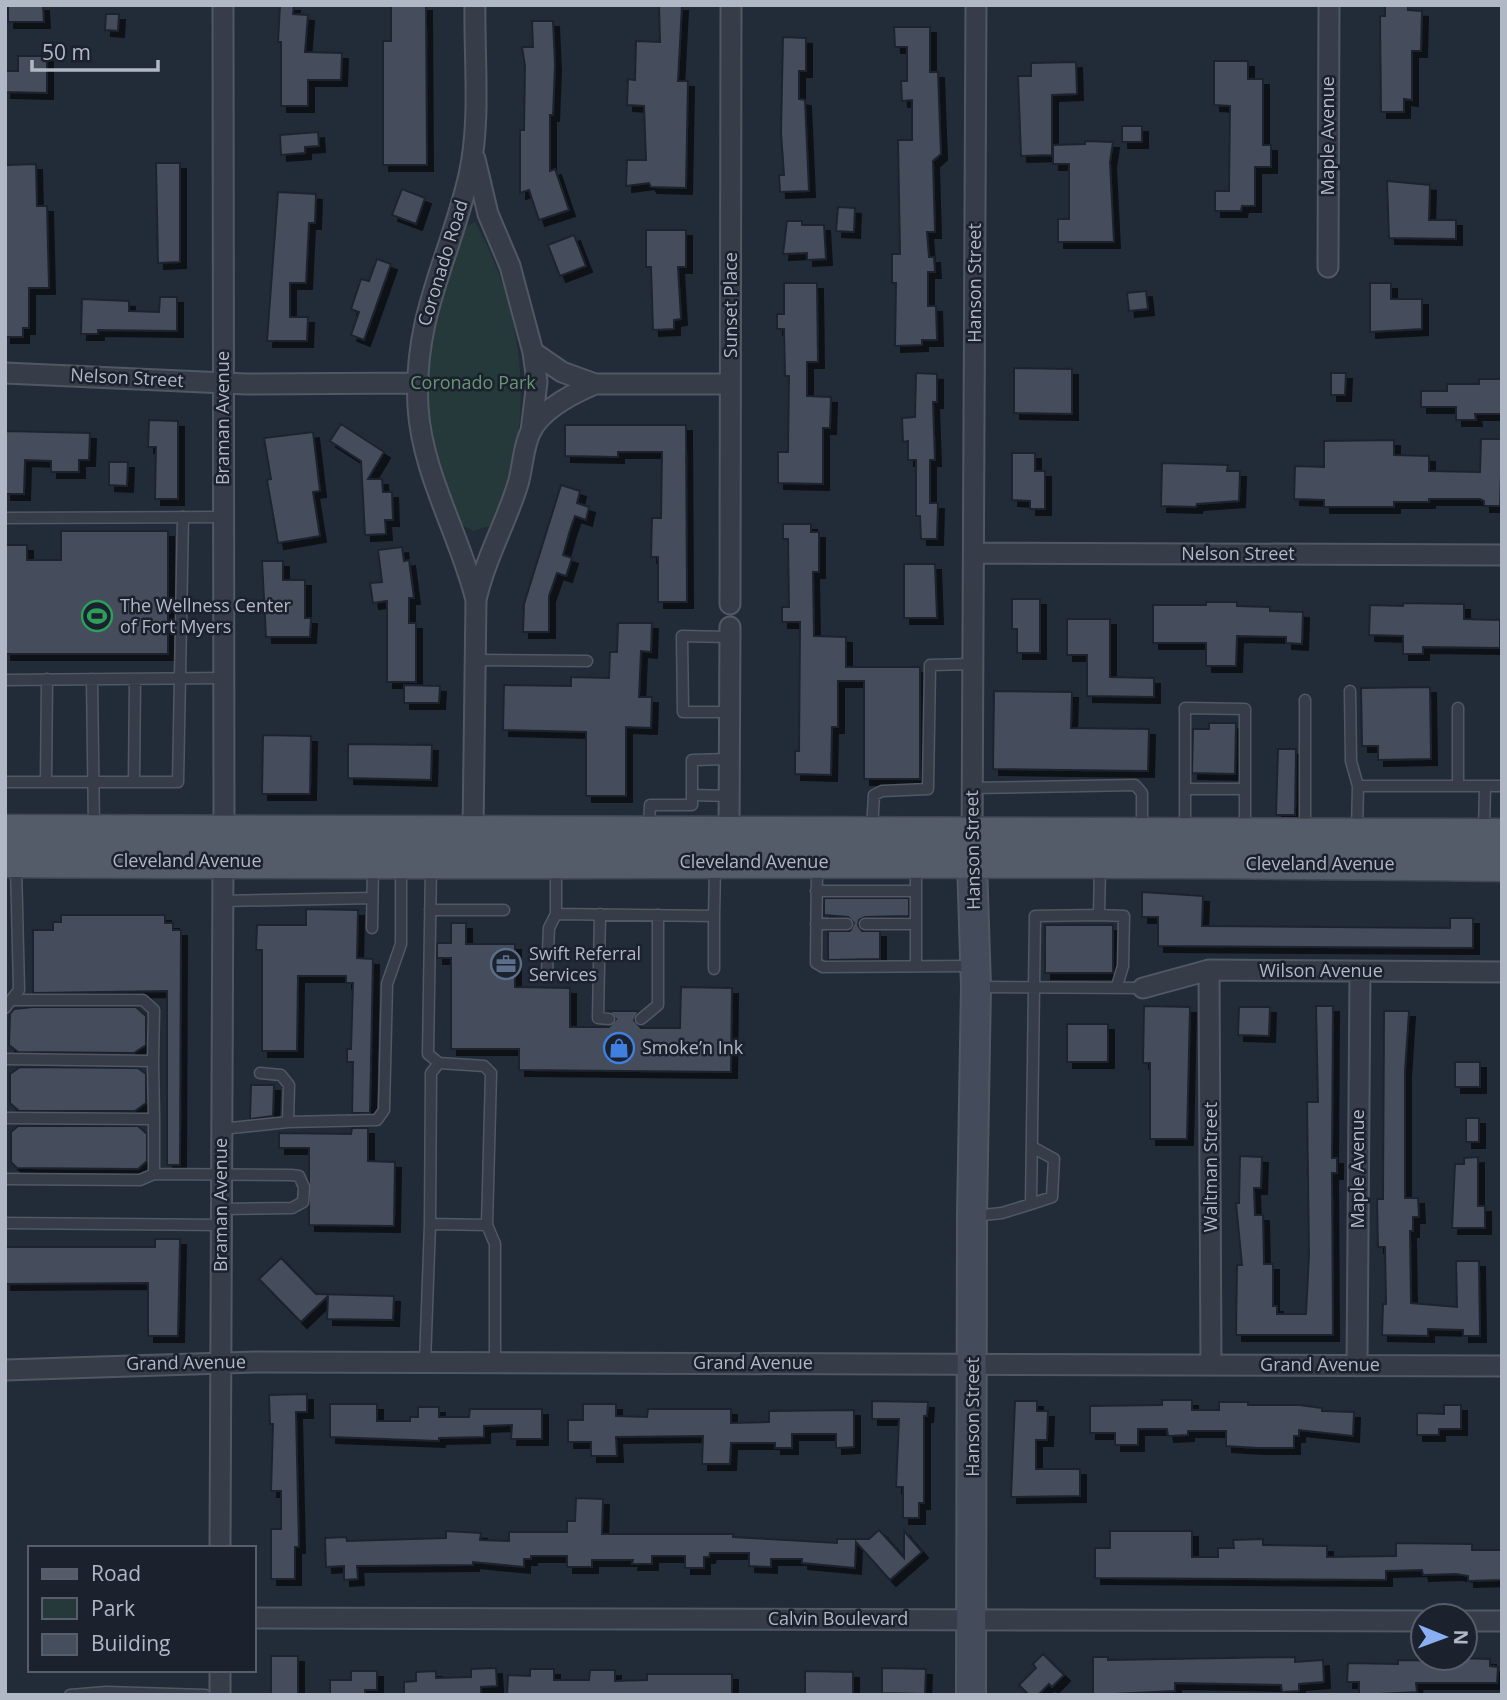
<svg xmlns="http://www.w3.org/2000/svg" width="1507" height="1700" font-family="'Open Sans',sans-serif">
  <defs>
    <filter id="shadow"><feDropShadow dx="6" dy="6" stdDeviation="0" flood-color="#0009"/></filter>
  </defs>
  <rect width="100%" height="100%" fill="#222b38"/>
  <!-- green -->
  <path fill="#25383a" d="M475,222C517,297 532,386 512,469C507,488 498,506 492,525L473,531L457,522C442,469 421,414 425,358C429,314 447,270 462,229Z"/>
  <!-- building -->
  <path fill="#444e5d" stroke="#1d242f" stroke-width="2" filter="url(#shadow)" d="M8,5H43L44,22H8Z
    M280,5H294L293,14L308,15L305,52L342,53L341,80H308V106H281V42H278Z
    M391,5H426L427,165H383V41H391Z
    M659,5H682L678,81H688L686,188L651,187L649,183L626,186L627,160H646L644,106L627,105L628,79L635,80L636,41L660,42Z
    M1385,5H1408V10L1422,11L1421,51H1412V100L1404,99V112H1381L1380,16H1385Z
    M106,14H119L118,31L105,30Z
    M532,21H553L555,65L553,115H550V171L555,169L569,210L539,220L529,190L520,193V130H524L525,66L522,47H533Z
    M894,27H930V72H938L941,154L933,161L935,232H927L929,257H934L935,272H928V306H936L937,340H922V345L895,346L896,283H892V254H900L898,140H912V100L902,101L901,81H907V47H895Z
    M783,37L806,38V71H799V99L805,100L809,191L780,192L779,175H784L781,132Z
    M18,56H47V93L5,92V71H18Z
    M1214,61H1248V79H1263V145H1271V167H1255V206H1242L1241,211H1215V191H1229L1230,106L1214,105Z
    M1076,62L1077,94L1052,95V155L1021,156L1018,76H1031V63Z
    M1122,126H1142V142H1122Z
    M318,132L319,146L305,147V153L281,155L280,135Z
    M1085,141L1113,142L1110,162L1114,242H1058V219H1069V164H1053V145L1085,144Z
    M156,163H180V262L158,263Z
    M36,164L37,206H47L49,288H29V328H23V337H5L6,165Z
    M1387,181L1430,185L1429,220H1456V239L1389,238Z
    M402,189L425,198L416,224L392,215Z
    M278,192L316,194L315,223H309L306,283H290V317H308L307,341H267Z
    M838,207L855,208L854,232L836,231Z
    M787,221H802V225H824L826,259L807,260V253L783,254Z
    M646,230H686V267H678L681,319L674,320V329L653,330L651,267H646Z
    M574,235L586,266L560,276L548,245Z
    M377,259L391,264L364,340L351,335L359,312L351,309L361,279L369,281Z
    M784,283H817L818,362H807V396L831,397L830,428H823V484L778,483V452H788L789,376H785L784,329H777V314H784Z
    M1370,283H1391V299H1422V329L1370,332Z
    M1146,291L1148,309L1129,311L1127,293Z
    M160,297H177V331L98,330V334H81L82,299L129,301V311L159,312Z
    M1014,368L1072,369V414L1014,413Z
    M916,373L937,374V402H933L935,460H930V503H938L937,539H921L920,516H916V460H908V441L903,442L902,418L915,417Z
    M1331,373H1346L1345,395H1331Z
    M1479,379H1502V414H1475L1476,420H1456V407H1421V391H1447V384H1479Z
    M149,420L178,421V499H155L156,447H148Z
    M341,424L384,452L368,479H382L383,492H392L393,520H385L386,534L365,535L361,461L330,441Z
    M565,425H686L687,602H658V557H651L652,518H661L662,452H618V457L565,456Z
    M5,431L90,433L89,460H79V472H51V461L25,460L24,494H5Z
    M313,432L320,491L313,492L320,536L278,543L267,480L271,479L264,438Z
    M1481,439H1502L1500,506H1484V501L1480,499H1429V502H1394V507H1324V500L1294,499L1295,466L1324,467V441L1394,440V455L1429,456V471L1480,472Z
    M1012,453H1035V471H1045V509H1030V501L1012,500Z
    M109,462H128L127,486L109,485Z
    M1162,463L1228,465L1227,471H1240L1239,501L1197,504L1196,507L1161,506Z
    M561,485L580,491L577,503L589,507L586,520L575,516L570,530L563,555L572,558L566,576L557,573L549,596V632H523L524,604Z
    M783,524H811V532H819V572H813L814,636L846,637V667H920V779H864V681H838V727H832L831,775L795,774V751H799L800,622H782V607H789L788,539H783Z
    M61,531H168V654H5V545H27V560H61Z
    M402,547L404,561L409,560L414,598H409V623H416V682H387V601L373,603L370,583L382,582L378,550Z
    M262,561H283V580H305V618H311L310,637H266Z
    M904,564H935L937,618H904Z
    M1012,599H1040V653H1017V629H1012Z
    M1206,602H1237V606L1270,607V611L1303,612L1302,644L1286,643V637L1237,636L1236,666H1206V643H1153V605H1206Z
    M1403,603L1464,604V619L1500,620V648L1423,647V654H1403V636L1369,635L1370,605L1403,606Z
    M1067,619H1110V677L1154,678V697L1087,696V655H1067Z
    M618,623H652L651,652L641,651L639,697H652L651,728L626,727V796H586V732L503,730L504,685L571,686V677L609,678L610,652H617Z
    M404,685L440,686L439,703H404Z
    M1430,687L1431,759L1378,760V746H1362L1361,688Z
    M994,691L1072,692L1071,728L1149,729L1148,771L993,769Z
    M1209,723H1236L1235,774L1192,773L1193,729H1209Z
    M263,735L311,736L310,794H262Z
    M348,744L432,745L431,780L348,778Z
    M1278,749H1296L1295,815H1276Z
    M1142,892L1203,896L1202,926L1450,928V918H1473V948L1158,946V917H1142Z
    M824,898H909V916L865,917L859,920L858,925L862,931H880V959L828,960V931H850L854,923L848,917L824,915Z
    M306,909L358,910L357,958L373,959L370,1113H352L353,1062H347V1049H351L353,983H346V976H298L297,1051H262V950H256L257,925H306Z
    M61,915H165V923H173V930H181L180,1165H167V991L33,993V930H53V922H61Z
    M451,923H466V944H515V987L570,988V1027H609L616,1019L609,1011H639L634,1020L641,1028H680L681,987L732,988L731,1072L519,1070V1049H451V958H437V943H451Z
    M1045,925H1113V973H1045Z
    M1144,1006L1190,1007L1187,1139H1150V1063H1143Z
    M1316,1006H1333L1332,1158H1337V1173H1332L1333,1335H1236L1237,1265H1242L1236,1203H1239L1240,1156L1262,1157L1261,1188H1254L1255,1215H1263L1264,1264H1273V1306H1277V1314H1306L1309,1255L1307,1102H1318Z
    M33,1007H136L146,1016V1045L134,1053L18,1052L9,1045L10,1014L14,1009Z
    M1239,1007H1270L1269,1036L1238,1035Z
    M1384,1011H1409L1405,1071V1198H1418L1419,1217H1413V1231H1410L1411,1303L1457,1307L1456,1261H1479L1480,1336H1463V1330L1428,1329V1336L1382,1335L1383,1304H1386L1385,1247H1378L1377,1199H1383Z
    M1067,1024H1108V1062H1067Z
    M1455,1062H1480V1087H1455Z
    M20,1067L138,1068L146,1074V1103L135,1111H19L10,1103V1074Z
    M251,1085H274L273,1116L250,1119Z
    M1466,1118H1479V1142H1466Z
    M18,1126H138L147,1134V1161L138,1169L17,1168L11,1162V1132Z
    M352,1128H368V1161L395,1162L394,1226L309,1225V1148H279V1133L351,1134Z
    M1478,1157V1206H1485V1228H1452L1455,1164H1464V1158Z
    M155,1239H180L178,1336H148V1283L5,1284V1247H155Z
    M281,1258L316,1294L394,1296L393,1320L327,1319L328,1296L301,1322L259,1279Z
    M307,1394V1412H296L299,1547H295V1579H271V1529H281V1491H271L273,1424H270L269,1395Z
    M1162,1400H1192V1410H1219V1402H1248V1405H1299L1322,1408V1411L1354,1412L1353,1436L1299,1430V1436H1294V1448H1258L1226,1446V1431H1188V1435L1168,1436L1167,1429H1138V1445H1115V1433H1090V1406L1162,1405Z
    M872,1401L928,1402L927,1416H924V1503H919V1518H903V1487H896L899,1419H872Z
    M1015,1401H1037V1411H1048L1047,1440H1036V1469H1080V1496L1011,1497Z
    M330,1404H377V1421H410V1417H418V1407H439V1417H469L470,1409H542V1439H511L512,1425L484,1426V1437L439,1438V1441L330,1437Z
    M583,1404H616V1416L647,1417L648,1409H731V1423L769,1422V1411L854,1410V1447L836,1448V1434H792V1448H775V1443H731L730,1464H702L703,1436L616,1437L617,1456H591V1442H568V1420H583Z
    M1444,1405H1461V1429H1439V1435H1417V1413L1444,1414Z
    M576,1498L603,1499L602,1534H733V1537L837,1543V1539H869L879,1530L904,1558V1531L922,1552L890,1580L856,1542L855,1568L802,1563V1559H771V1567L749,1566V1553H710L709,1557H704V1568H685V1556H652V1564H632L633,1560H592V1567H567V1556H531V1559H524V1567L473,1562V1565L357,1566L358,1579L344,1580V1566L326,1567L325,1538L346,1537L347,1541L446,1538V1531L481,1533L480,1540L509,1541V1532H567V1521H575Z
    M1110,1531H1192V1557H1218V1548H1234L1233,1540L1263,1539V1545L1327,1546V1557L1396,1556V1543L1472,1544V1550H1502V1580L1468,1581V1576L1456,1574L1423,1575L1422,1570L1386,1571V1580L1095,1578V1548H1110Z
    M1043,1654L1064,1675L1052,1687L1049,1684L1038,1695H1029L1019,1685L1036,1668L1033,1664Z
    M271,1656H298V1695H271Z
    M1093,1657H1108V1660L1295,1657V1662L1323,1660L1324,1682L1299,1684V1691L1282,1692L1281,1685L1175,1683V1691L1093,1695Z
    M1455,1658L1490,1659V1666L1498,1667L1497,1683H1416L1417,1692L1359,1695V1682H1347L1348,1663L1398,1664V1660L1455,1661Z
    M496,1668L497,1686L481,1687V1695H404V1682L416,1681V1672L436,1671V1678L471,1677V1669Z
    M882,1668L926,1669L925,1694L882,1693Z
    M530,1669H554V1680H589L590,1670H615V1681L647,1680V1674H732V1695H507L508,1675L530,1676Z
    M351,1671H377V1690H365V1695H330V1680H351Z
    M805,1671L853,1672V1695H805Z"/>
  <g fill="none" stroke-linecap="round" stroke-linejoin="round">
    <!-- lane casing -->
    <g stroke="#515863" stroke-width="13">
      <path id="lane" d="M5,518L223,517
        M476,660L587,661
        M92,679L94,827
        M5,680L223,678
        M1350,691L1351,761L1358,786
        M729,712H683L682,636L729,637
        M5,782H178L183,517
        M46,782L47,679
        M134,782L135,679
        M1458,786V708
        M972,788L1135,785L1142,793V829
        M1186,789H1245
        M729,796L692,795V760L729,759
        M649,829L650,805H692V795
        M872,829L874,795L882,791L928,789L930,665L973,664
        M1305,829V700
        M1185,830V708L1245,709V829
        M1357,831L1358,786H1502
        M1484,831L1485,786
        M916,864V966
        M817,866L816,963L823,967L972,966
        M431,867L428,1054L439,1063L484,1066L491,1073L487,1225L495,1244V1363
        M556,867V914L714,916L715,867
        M1100,867L1099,915L1124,916L1123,966L1117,986
        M816,891H915
        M223,901L372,898
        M430,910H504
        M600,914L598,1018L609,1019
        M816,924H847
        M865,924H916
        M372,928L373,866
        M714,969V916
        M547,974L549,928L556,914
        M979,987L1143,988
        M5,1008L19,990L16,866
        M641,1019L658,1005V915
        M5,1059L153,1061L154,1010L143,1000H11
        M153,1061L154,1119
        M260,1073L281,1075L289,1085L288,1122
        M5,1118L154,1119V1174
        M222,1129L288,1122L377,1120L384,1110L387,984L401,944V866
        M5,1179L140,1180L154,1174L291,1175L299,1176L304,1187L303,1202L292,1208L220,1209
        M1031,1204L1052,1197L1054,1159L1034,1148
        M973,1216L1002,1213L1031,1204L1035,916L1099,915
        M5,1223L221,1225
        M430,1224L431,1073L439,1063
        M425,1363L430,1224L487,1225
        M70,1695L106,1692L205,1695"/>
    </g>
    <!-- street casing -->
    <g stroke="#515863" stroke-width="23">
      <path id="street" d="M223,5L224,832
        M475,5C474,60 481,121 469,175C450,259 413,315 418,407C422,474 460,535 476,600
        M475,159L488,214L510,266L533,352L562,372L595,384H730
        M1328,267L1329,5
        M5,373L247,384L417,383
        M531,431L537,382L533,352
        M974,553L1502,555
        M730,604L731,5
        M473,832L476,600C485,559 506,523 518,484C523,467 523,446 531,431C542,409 574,393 595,384
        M729,833L730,627
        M972,844L976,5
        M1209,970L1211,1365
        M1143,988L1209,970L1502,972
        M1357,1366L1360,972
        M5,1370L256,1362L1502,1366
        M220,1548L223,862
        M254,1618L1423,1621
        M1465,1621H1502
        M220,1695V1670"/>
    </g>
    <!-- secondary casing -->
    <g stroke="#515863" stroke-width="32">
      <path id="secondary" d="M971,1695L972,1216L976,987L972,862"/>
    </g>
    <!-- primary casing -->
    <g stroke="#3f4652" stroke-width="35">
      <path id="primary" d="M5,831L1502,835
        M5,861C504,865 1003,858 1502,865"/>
    </g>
    <!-- lane -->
    <use href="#lane" stroke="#363d49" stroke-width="10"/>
    <!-- street -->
    <use href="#street" stroke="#363d49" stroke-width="19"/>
    <!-- secondary -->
    <use href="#secondary" stroke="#444c5b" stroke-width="28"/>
    <!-- primary -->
    <use href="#primary" stroke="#545c69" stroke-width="32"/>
  </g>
  <!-- icons -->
  <defs>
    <g id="stadium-ring" transform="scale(1.575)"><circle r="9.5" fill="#1b222d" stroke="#2e9e5b" stroke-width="1.5"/><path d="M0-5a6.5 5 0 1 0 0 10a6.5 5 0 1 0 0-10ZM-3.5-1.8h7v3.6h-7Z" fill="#2e9e5b"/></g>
    <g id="office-ring" transform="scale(1.575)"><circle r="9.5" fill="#1b222d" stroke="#5c6f8a" stroke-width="1.5"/><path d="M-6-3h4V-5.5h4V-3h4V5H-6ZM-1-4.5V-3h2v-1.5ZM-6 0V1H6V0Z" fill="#5c6f8a"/></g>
    <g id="shop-ring" transform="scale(1.575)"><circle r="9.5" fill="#1b222d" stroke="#3f7fe0" stroke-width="1.5"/><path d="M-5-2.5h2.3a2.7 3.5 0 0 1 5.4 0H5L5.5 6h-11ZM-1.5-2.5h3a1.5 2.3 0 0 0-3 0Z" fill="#3f7fe0"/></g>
  </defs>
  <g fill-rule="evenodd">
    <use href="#stadium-ring" x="97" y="616"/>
    <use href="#office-ring" x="506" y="964"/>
    <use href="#shop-ring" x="619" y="1048"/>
  </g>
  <g text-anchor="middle" stroke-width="5" stroke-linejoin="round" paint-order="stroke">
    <!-- street labels -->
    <g font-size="18" fill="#b1b8c5" stroke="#1b222d">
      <text transform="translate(1328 136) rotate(-90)" y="6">Maple Avenue</text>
      <text transform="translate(443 263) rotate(-73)" y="6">Coronado Road</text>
      <text transform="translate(975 283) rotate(-90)" y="6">Hanson Street</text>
      <text transform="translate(731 305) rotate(-90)" y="6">Sunset Place</text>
      <text transform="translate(127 378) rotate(3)" y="6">Nelson Street</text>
      <text transform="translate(223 418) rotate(-90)" y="6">Braman Avenue</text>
      <text x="1238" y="560">Nelson Street</text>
      <text transform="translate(973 850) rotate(-91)" y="6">Hanson Street</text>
      <text x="187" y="867">Cleveland Avenue</text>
      <text x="754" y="868">Cleveland Avenue</text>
      <text x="1320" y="870">Cleveland Avenue</text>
      <text x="1321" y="977">Wilson Avenue</text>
      <text transform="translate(1211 1167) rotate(-90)" y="6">Waltman Street</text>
      <text transform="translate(1358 1169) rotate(-90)" y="6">Maple Avenue</text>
      <text transform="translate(221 1205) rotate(-90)" y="6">Braman Avenue</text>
      <text transform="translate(186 1363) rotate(-1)" y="6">Grand Avenue</text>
      <text x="753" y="1369">Grand Avenue</text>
      <text x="1320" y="1371">Grand Avenue</text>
      <text transform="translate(973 1417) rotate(-90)" y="6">Hanson Street</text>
      <text x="838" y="1625">Calvin Boulevard</text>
    </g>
    <!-- park labels -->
    <g font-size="18" fill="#699474" stroke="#1b222d">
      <text x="473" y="389">Coronado Park</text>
    </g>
    <!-- poi labels -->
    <g font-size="18" fill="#b1b8c5" stroke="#1b222d" text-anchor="start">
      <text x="120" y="612">The Wellness Center<tspan x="120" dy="21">of Fort Myers</tspan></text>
      <text x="529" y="960">Swift Referral<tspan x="529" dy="21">Services</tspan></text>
      <text x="642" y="1054">Smoke’n Ink</text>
    </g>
  </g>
  <!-- border -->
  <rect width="1507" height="1700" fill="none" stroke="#b1b8c5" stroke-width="14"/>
  <!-- legend -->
  <rect x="28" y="1546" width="228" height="126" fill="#1b222d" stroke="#575e6a" stroke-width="2"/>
  <rect x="42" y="1569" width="35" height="10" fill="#545c69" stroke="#575e6a" stroke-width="2"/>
  <text x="91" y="1581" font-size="21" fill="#b1b8c5">Road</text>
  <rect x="42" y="1598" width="35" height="21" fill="#25383a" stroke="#575e6a" stroke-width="2"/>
  <text x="91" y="1616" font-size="21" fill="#b1b8c5">Park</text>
  <rect x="42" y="1634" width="35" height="21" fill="#444e5d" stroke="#575e6a" stroke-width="2"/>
  <text x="91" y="1651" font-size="21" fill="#b1b8c5">Building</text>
  <!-- north arrow -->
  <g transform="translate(1444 1637) rotate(91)"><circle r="33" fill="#1b222d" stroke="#575e6a" stroke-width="2"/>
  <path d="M0-5L12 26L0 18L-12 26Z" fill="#89aff2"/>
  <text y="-10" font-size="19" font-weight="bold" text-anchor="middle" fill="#b1b8c5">N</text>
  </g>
  <!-- scale -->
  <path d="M32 60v10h126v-10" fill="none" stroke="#b1b8c5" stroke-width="3.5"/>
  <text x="42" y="60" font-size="21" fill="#b1b8c5" stroke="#1b222d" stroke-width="5" paint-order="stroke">50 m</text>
</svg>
